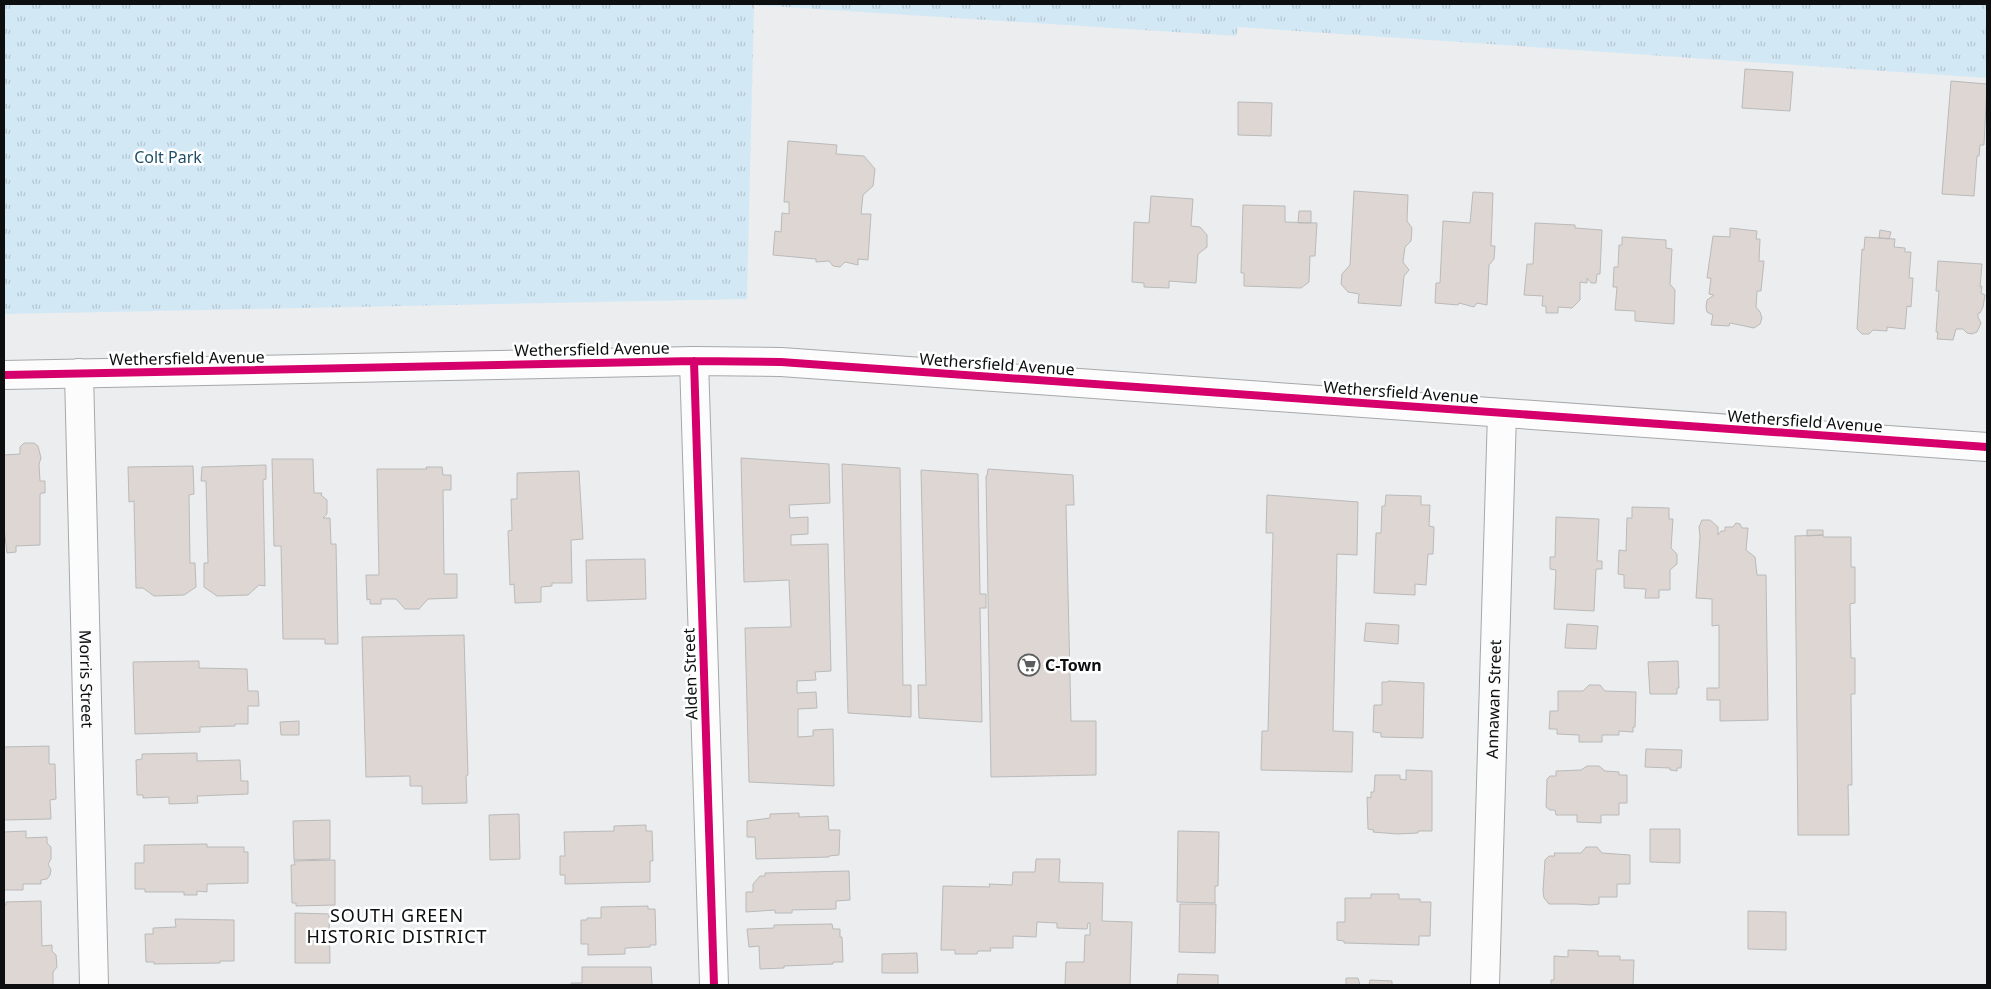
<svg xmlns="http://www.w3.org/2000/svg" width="1991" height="989" font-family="'Noto Sans',sans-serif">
  <defs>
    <pattern id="grass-tufts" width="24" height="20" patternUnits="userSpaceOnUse" patternTransform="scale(1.25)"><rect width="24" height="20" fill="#d3e8f5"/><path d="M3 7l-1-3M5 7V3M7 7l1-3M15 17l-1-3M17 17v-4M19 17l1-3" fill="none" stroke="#b4c6d1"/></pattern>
  </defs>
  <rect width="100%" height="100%" fill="#ebedef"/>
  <!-- grass -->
  <path fill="url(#grass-tufts)" d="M4,4H1987V78L1238,27L1236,36L754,5L747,299L4,314Z"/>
  <!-- building -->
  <path fill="#ded6d2" stroke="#bababa" d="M1745,69L1793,72L1790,111L1742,108Z
    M1951,81L1987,84L1984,145H1980L1979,156H1977L1974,196L1942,194Z
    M1238,102L1272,103L1271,136L1238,135Z
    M788,141L837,145L836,154L864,156L875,169L873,186L863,195L861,214H871L868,260L858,259V265L845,262L840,267L833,266L829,261L816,262V259L773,255L775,231L781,232L782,213L789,214V202H784Z
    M1354,191L1408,195L1407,221L1412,228L1411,241L1405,247L1403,262L1409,270L1404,276L1401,306L1358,303L1359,294L1348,292L1341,284L1342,274L1350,265Z
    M1473,192L1493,193L1491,246H1495L1494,259L1489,265L1487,305L1477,303L1474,307L1459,303L1458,305L1435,303L1436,283H1440L1443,221L1470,223Z
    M1151,196L1193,199L1191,226L1200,227L1207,235V247L1198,254L1196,283L1169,281V288L1144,287V283L1132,282L1134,222L1149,223Z
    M1243,205L1285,206V222L1317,223L1315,256H1310L1309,282L1301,288L1244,286V273H1241Z
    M1299,211H1311V223H1298Z
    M1535,223L1575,225V228L1602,230L1600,274H1597L1596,283H1591L1587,278V283L1580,282V300L1572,308L1558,307V313H1546V306H1542L1543,296L1524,295L1527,264H1533Z
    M1730,228L1757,231L1756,239H1760L1759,261H1764L1761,291H1757L1756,307L1760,312L1762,318L1760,324L1754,328L1730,323L1729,326L1711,325L1713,315L1707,312L1706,307L1707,300L1714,295L1709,294L1711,278H1707L1713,236L1730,237Z
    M1880,230L1891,232L1889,239L1879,238Z
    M1622,237L1666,240V248L1672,249L1670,284L1675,290L1674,324L1635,321V311L1615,310L1617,287H1613L1614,267H1618L1619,245H1622Z
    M1865,237L1895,239L1894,247L1905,248V252H1911L1909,278H1913L1911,307L1907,306L1905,329L1887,327V331L1873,330L1869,334H1862L1857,329L1862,249L1864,250Z
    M1938,261L1982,264L1980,287L1982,286L1981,293L1985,295L1983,307L1980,313H1978V317L1981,323L1977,332L1972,334L1967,333L1963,329H1956L1953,340L1937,339L1938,332H1936L1939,291H1936Z
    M24,443H34L38,446L41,458L39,464L40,481H45V493H41L40,495V545L16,546V552L7,553L4,528V455L20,454V447Z
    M741,458L829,464L830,503L789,505L790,518L808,517V534L791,535V545L828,544L831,671L815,672L816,680L797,681V693L816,692L817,708L798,709V737L813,736V730L833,729L834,786L749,782L745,628L791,627L789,580L744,582Z
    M272,459H313L314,493H322L321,495L327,500V514L323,518H330L331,544H336L338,644H325V639H283L281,546H274Z
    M842,464L900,468L903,685H911V717L848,713Z
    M266,465V479L263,480L265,586L259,585L248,595L217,596L204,587V563H208L206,481H201L202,467Z
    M193,466L194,494L189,495L190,563H195L196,587L184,595L154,596L143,588H136L134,501L129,502L128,467Z
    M426,467H442L443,475H451V490H443L444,574H457V598L428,599L419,609H405L396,599H381V604H370V599L367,600L366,575H379L377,469H427Z
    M988,469L1073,475L1074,505H1066L1071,721H1096V775L991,777L986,476H987Z
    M921,470L978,474L980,594H986V608H980L982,722L919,718L918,685H926Z
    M579,471L583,539L571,540L572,583H552V586L541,587V602L515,603L514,584L510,585L508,531L512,530L511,499H517V473Z
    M1267,495L1358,502L1357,555L1337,554L1333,731L1353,732L1352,772L1261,770L1262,731H1268L1273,533H1266Z
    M1386,495L1421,496V505H1430L1429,526L1434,527L1433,554H1428L1426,585L1415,584V595L1374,593L1376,533H1381L1382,506H1385Z
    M1632,507L1669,508V519H1673L1671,548L1677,554V564L1670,570V590H1659V598H1645L1646,589L1624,588V575L1618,574L1619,550L1626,551L1627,518H1632Z
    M1556,517L1599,519L1597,561H1602V569H1596L1594,611L1554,609L1556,570L1550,569V557H1555Z
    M1702,520H1710L1718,527V535L1721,531H1725V527H1733L1736,523L1740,524L1742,528H1748L1746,550L1755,557L1757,575H1766L1768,720L1720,721V700H1707V688H1719V625L1712,626V599L1696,598L1700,536L1699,527Z
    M1807,530H1823V535L1807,536Z
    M1823,535L1824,537H1851V567H1855V603L1850,604L1851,658H1855V694H1851L1852,785H1848L1849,835H1798L1795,536Z
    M645,559L646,599L587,601L586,560Z
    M1366,623L1399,625L1398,644L1364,641Z
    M1567,624L1598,626L1596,649L1565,648Z
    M464,635L468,775L466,776L467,803L422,804V786H410V776L366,777L362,637Z
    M199,661V668L247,669L248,691H258L259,706H248V724H235V726L200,727V732L135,734L133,662Z
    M1678,661L1679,688H1677V694H1650L1648,662Z
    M1388,681L1424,683L1423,738L1381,737V733L1373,732L1374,705H1382V682H1388Z
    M1589,685H1600L1605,691L1636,692L1635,727H1633V732L1619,731V735H1602V742H1579V735L1557,734V729H1549L1550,711H1558V691H1583Z
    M299,721V735H281L280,722Z
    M49,746V764H55L56,799L50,800L51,819L4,820V747Z
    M1646,749L1682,750L1681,768H1677V771L1670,770V768L1645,767Z
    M197,753V761L240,760L241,781H248V794L197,796L198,803L169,804V797L143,798V795H137L136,760L142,759V754Z
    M1587,766H1599L1605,771L1619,772V775H1627V803H1619V815H1601V823L1577,822V815H1556L1555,810H1550L1546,807L1547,779L1550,776H1556V771L1581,770Z
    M1406,770L1432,771V831H1418V833L1397,834L1373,832L1374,830L1368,829L1367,797L1371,798V792H1374L1375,775H1400V779L1406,780Z
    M799,813V817L828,816L829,830H840L839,855L829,856V857L756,859L755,837H747V821L770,818V814Z
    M519,814L520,859L490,860L489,815Z
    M330,820V859L294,860L293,821Z
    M646,825V831H652L653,861H650V882L565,884V875H560V856H565L564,832L614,831V826Z
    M1650,829H1680V863L1650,862Z
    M26,831V838L47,837V843L51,847V859L48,864L51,870L50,875L47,879L41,880V884H23V890H4V832Z
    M1178,831L1219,832L1218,886H1215V903L1177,902Z
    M207,844V847H244V852H248V883L207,884V892L197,891V895H184V892H145V889H135V863H144V845Z
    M1586,847H1597L1602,853L1630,855V884H1617V897H1599V904L1590,905L1577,904H1549L1544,898L1543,891L1545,860L1549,856H1555L1554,853H1581Z
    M1036,859H1060L1059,882L1103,883L1102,921L1132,922L1130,985H1065L1066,962H1084L1085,935H1090V923H1088L1087,929L1057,928V923L1037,922L1036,937L1013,936V948H990L991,951H978L977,954H955V950H941L943,886L990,887L989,884L1012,885L1013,872H1035Z
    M335,860V905L296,906V903H292L291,865H295L294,861Z
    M849,871L850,900L836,901V909L792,910V913H775V910L746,912V892H753V884L760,876H765V873Z
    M1371,894H1399V899H1420V902H1431L1430,936H1419V945L1344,943V941L1337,940V922H1345V898H1371Z
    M41,901L42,946L52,945V951L56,955L57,967L53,972V985H4V905H6V902Z
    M1180,904H1216L1215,953L1179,952Z
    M648,906V909H655L656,945H650V947L625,948V954L588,955V944H581V920H587V918H601V907Z
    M1748,911L1786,912V950L1748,949Z
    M295,913L329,914L330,963H295Z
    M175,919L234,920V961H220V963L154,964V962H146L145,934H153V928L176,927Z
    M832,924L833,929H840V937H842L843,962H833V964L784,966V968L760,969L759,946L749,947L747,929L774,928V925Z
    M1568,950L1598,951V956H1620V960H1634L1633,985H1551V980H1554V956L1568,957Z
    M917,953L918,973H882V954Z
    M582,967H651L652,985H571V983H582Z
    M1178,974L1218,975V985H1177Z
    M1346,978H1358L1360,985H1346Z
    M1370,980L1392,981V985H1369Z"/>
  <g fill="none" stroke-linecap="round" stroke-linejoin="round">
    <!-- street casing -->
    <g stroke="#a6a8a9" stroke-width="30">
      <g id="street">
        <path d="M694,361L714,985"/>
        <path id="s1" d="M79,373L94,985"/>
        <path id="s2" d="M1485,985L1502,413"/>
      </g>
    </g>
    <!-- primary casing -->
    <g stroke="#a6a8a9" stroke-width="30">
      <path id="primary" d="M4,375L694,361L781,362L1987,447"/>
    </g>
    <!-- street -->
    <use href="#street" stroke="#fcfcfd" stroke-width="28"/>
    <!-- primary -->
    <use href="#primary" stroke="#fcfcfd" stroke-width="28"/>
    <!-- cycleway casing -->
    <g stroke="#fff" stroke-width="11">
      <path id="cycleway" d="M694,361L714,985
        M4,375L694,361L781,362L1987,447"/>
    </g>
    <!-- cycleway -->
    <use href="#cycleway" stroke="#d6006c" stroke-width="8"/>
  </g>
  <!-- icons -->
  <defs>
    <g id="supermarket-ring" transform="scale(1.125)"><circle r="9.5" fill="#fff" stroke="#5a5c5d" stroke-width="1.5"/><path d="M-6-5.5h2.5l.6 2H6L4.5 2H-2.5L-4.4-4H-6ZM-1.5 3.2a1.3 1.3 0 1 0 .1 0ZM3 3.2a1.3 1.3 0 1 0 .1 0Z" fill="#5a5c5d"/></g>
  </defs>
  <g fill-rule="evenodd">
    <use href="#supermarket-ring" x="1029" y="665"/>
  </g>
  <g text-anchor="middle" stroke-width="5" stroke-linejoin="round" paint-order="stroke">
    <!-- park labels -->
    <g font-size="16" fill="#1d4d68" stroke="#fff">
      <text x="168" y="163">Colt Park</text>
    </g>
    <!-- street labels -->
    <g font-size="16" fill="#0c0e0f" stroke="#fff">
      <text transform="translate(592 349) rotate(-1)" y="6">Wethersfield Avenue</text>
      <text transform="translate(187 358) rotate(-1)" y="6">Wethersfield Avenue</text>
      <text transform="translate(997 364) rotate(4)" y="6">Wethersfield Avenue</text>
      <text transform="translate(1401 392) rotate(4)" y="6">Wethersfield Avenue</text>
      <text transform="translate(1805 421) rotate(4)" y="6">Wethersfield Avenue</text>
      <text transform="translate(690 674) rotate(-92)" y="6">Alden Street</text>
      <text dy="6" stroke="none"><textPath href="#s1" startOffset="306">Morris Street</textPath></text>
      <text dy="6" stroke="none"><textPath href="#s2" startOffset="286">Annawan Street</textPath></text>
    </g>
    <!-- poi labels -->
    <g font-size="16" font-weight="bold" fill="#0c0e0f" stroke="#fff" text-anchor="start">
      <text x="1045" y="671">C-Town</text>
    </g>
    <!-- neighbourhood labels -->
    <g font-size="18" letter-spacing="1" fill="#0c0e0f" stroke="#fff">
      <text x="397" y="922">SOUTH GREEN<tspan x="397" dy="21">HISTORIC DISTRICT</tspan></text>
    </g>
  </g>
  <!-- border -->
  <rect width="1991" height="989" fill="none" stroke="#0c0e0f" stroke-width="10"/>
</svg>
